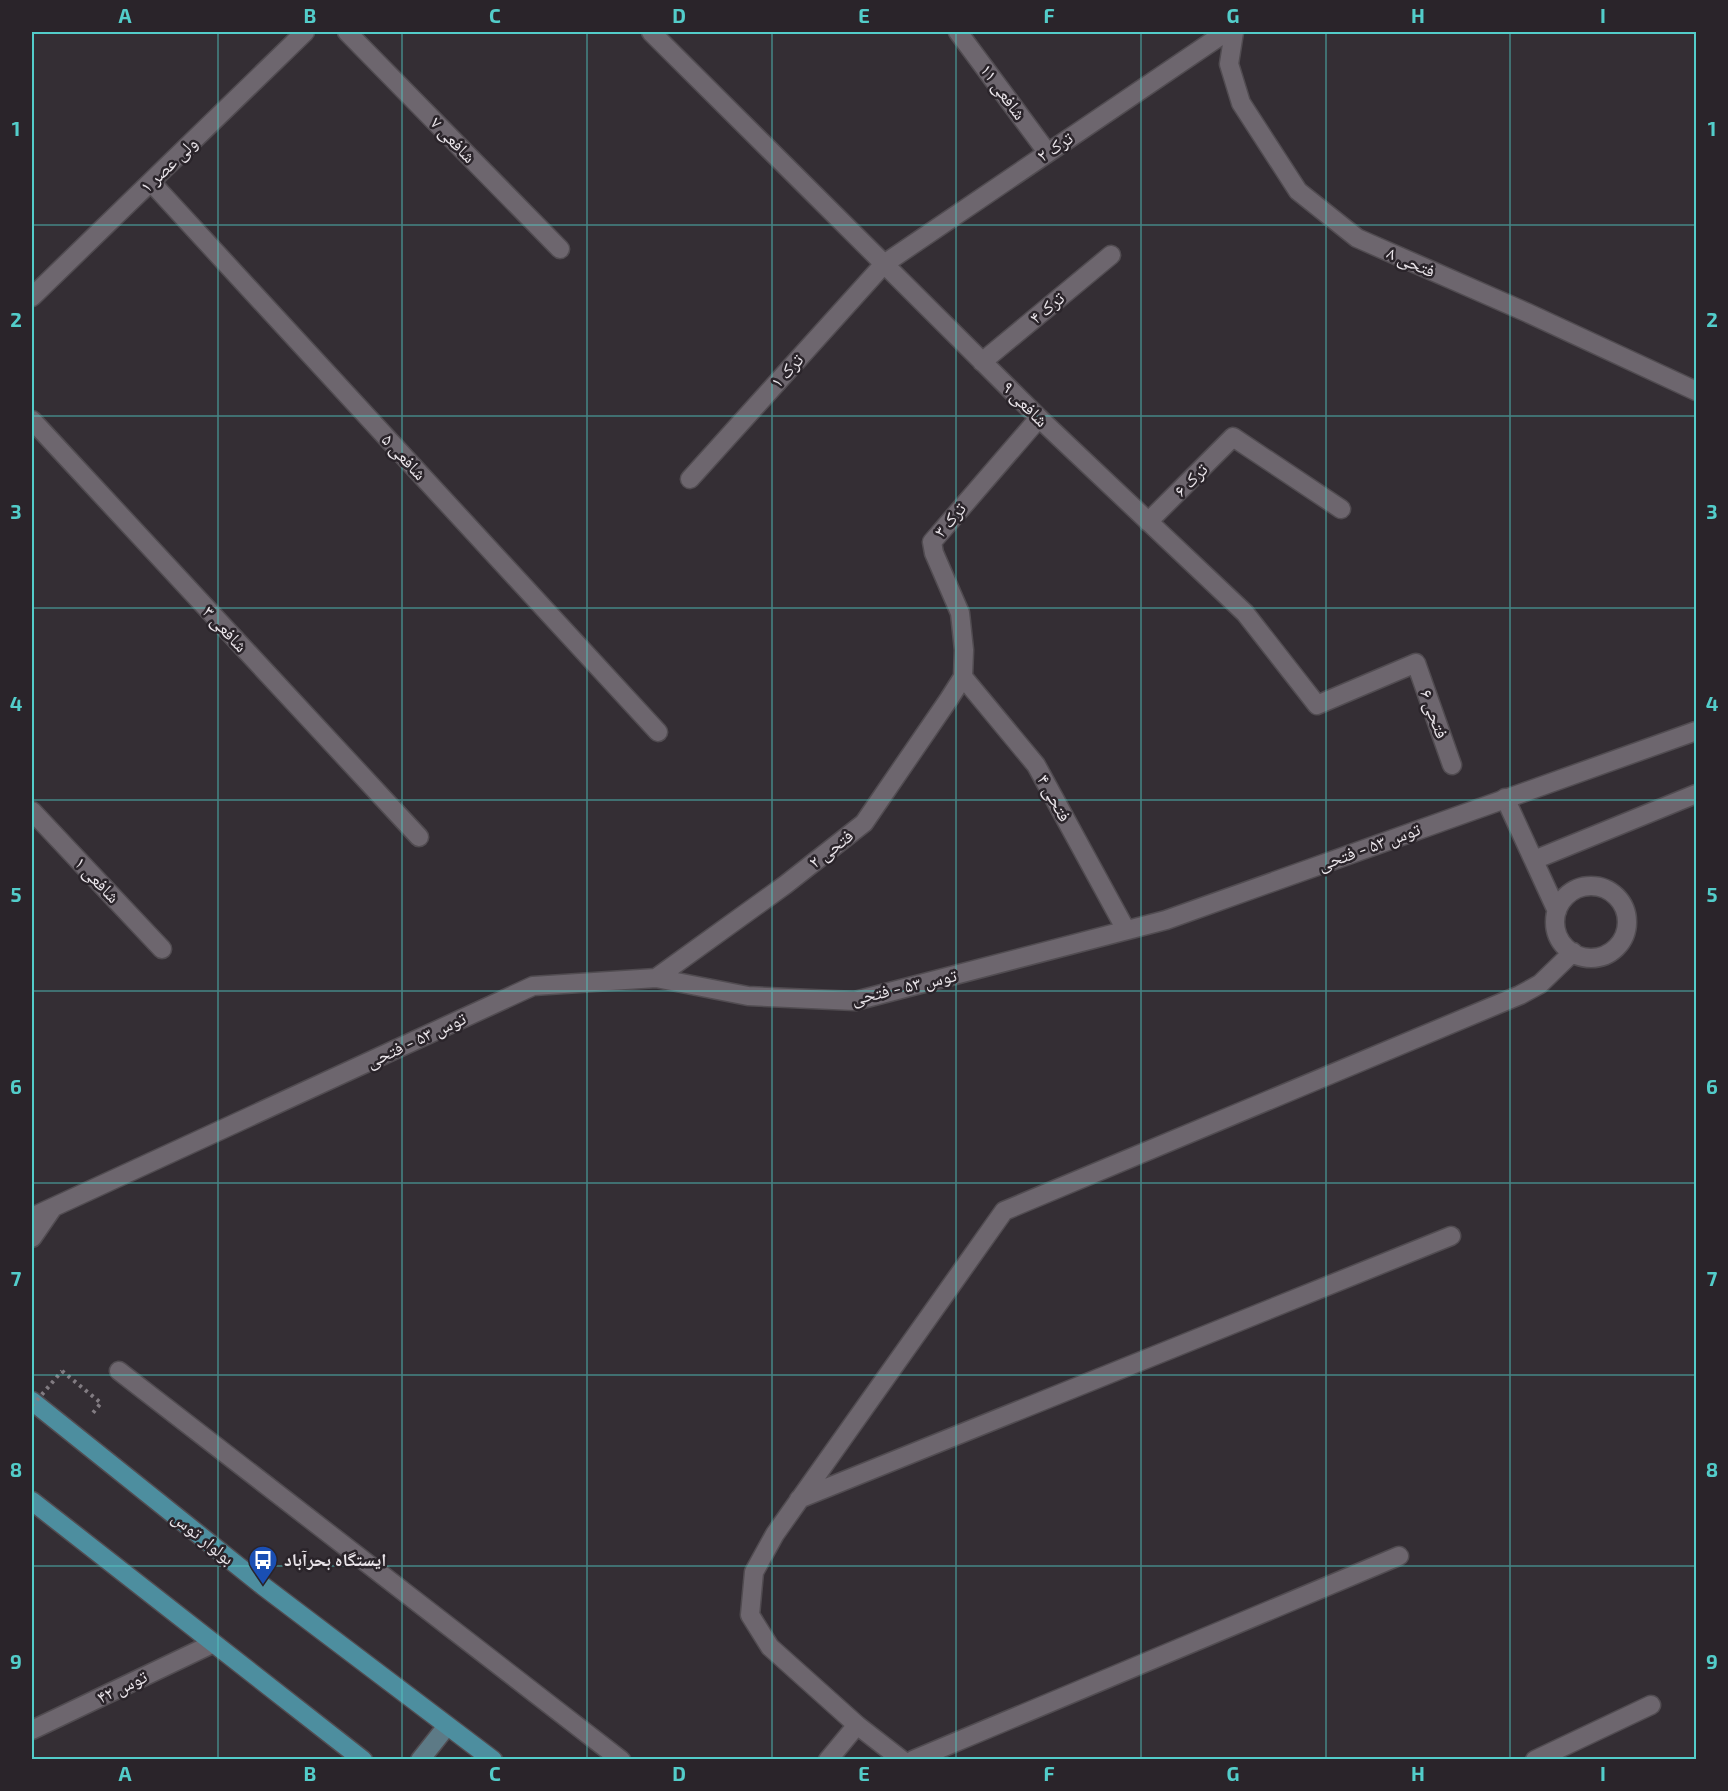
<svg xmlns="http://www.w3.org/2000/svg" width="1728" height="1791" font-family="'Exo 2','Noto Naskh Arabic',sans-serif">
  <rect width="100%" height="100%" fill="#342e34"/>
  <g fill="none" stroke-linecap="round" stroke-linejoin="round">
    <!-- lane casing -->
    <g stroke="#514c51" stroke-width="21">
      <path id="lane" d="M1505,798L1557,911
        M1534,860L1696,794
        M1555 922a36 36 0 1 1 72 0a36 36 0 1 1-72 0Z
        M799,1499L1451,1236
        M857,1725L902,1760
        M828,1760L857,1725L770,1647L750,1615L754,1572L775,1534L1004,1211L1520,995L1540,984L1573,952
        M913,1760L1399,1556
        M1535,1760L1651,1705"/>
    </g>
    <!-- street casing -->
    <g stroke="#514c51" stroke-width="21">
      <path id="street" d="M347,32L560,249
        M651,32L1039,418L1245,613L1317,705L1416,663L1452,765
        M958,32L1047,152
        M1234,32L1229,64L1241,103L1298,191L1357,238L1528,313L1696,391
        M151,182L658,732
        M32,297L305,32
        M982,362L1111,255
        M32,420L419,837
        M690,479L884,264L1226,32
        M1148,522L1233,437L1341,509
        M963,677L1036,765L1126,930
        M32,811L162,949
        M656,978L785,885L864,823L949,699L963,677L964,650L960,613L934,553L932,542L1039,418
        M32,1217L533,986L656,978L748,996L855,1001L1166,920L1696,731
        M32,1238L52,1209
        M119,1371L621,1760
        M32,1730L212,1644"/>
    </g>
    <!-- secondary casing -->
    <g stroke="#514c51" stroke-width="21">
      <path id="secondary" d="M420,1760L447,1726"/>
    </g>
    <!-- primary casing -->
    <g stroke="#514c51" stroke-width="21">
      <path id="primary" d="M32,1401L263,1586L493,1760
        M32,1501L363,1760"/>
    </g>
    <!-- path -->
    <path stroke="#827c82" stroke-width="4" stroke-dasharray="3 4.5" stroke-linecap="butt" d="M62,1371L101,1403L92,1414"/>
    <!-- lane -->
    <use href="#lane" stroke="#6d666e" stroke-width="18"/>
    <!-- street -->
    <use href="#street" stroke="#6d666e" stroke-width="18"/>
    <!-- secondary -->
    <use href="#secondary" stroke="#5d7a86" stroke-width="18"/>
    <!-- primary -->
    <use href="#primary" stroke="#4d8e9f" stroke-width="18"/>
    <!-- path-bridge -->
    <path stroke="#827c82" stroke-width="4" stroke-dasharray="3 4.5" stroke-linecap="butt" d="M32,1406L62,1371"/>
  </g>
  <!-- grid -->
  <path fill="none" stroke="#53cdca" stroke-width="1.5" stroke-opacity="0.55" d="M218,32V1760M402,32V1760M587,32V1760M772,32V1760M956,32V1760M1141,32V1760M1326,32V1760M1510,32V1760M32,225H1696M32,416H1696M32,608H1696M32,800H1696M32,991H1696M32,1183H1696M32,1375H1696M32,1566H1696"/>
  <!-- icons -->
  <defs>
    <g id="bus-pin" transform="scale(1.5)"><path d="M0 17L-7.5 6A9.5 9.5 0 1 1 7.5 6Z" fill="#1a4fb4" stroke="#2a242a"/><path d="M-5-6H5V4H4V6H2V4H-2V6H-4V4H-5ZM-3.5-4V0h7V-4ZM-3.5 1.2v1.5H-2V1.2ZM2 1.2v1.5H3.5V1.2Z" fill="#fff"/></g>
  </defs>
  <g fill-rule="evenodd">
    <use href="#bus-pin" x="263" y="1560"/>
  </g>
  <g text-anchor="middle" stroke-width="5" stroke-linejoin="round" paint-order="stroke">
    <!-- street labels -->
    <g font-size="18" fill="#e9e4e9" stroke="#2a242a">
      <text transform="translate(1003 92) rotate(54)" y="6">شافعی ۱۱</text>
      <text transform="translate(453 140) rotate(46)" y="6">شافعی ۷</text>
      <text transform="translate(1055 147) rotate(-34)" y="6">ترک ۲</text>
      <text transform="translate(169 165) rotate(-44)" y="6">ولی عصر ۱</text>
      <text transform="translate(1411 262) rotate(24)" y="6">فتحی ۸</text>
      <text transform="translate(1047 308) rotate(-40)" y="6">ترک ۴</text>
      <text transform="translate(787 371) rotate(-48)" y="6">ترک ۱</text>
      <text transform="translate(1025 404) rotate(45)" y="6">شافعی ۹</text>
      <text transform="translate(404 457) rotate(47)" y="6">شافعی ۵</text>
      <text transform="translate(1191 480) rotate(-45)" y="6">ترک ۶</text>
      <text transform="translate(950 520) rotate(-50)" y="6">ترک ۳</text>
      <text transform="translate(225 629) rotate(47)" y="6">شافعی ۳</text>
      <text transform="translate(1434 714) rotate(70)" y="6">فتحی ۶</text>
      <text transform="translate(1054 798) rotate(61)" y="6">فتحی ۴</text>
      <text transform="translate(1369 847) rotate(-20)" y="6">توس ۵۳ - فتحی</text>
      <text transform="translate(831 849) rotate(-38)" y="6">فتحی ۲</text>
      <text transform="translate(97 880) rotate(46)" y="6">شافعی ۱</text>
      <text transform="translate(904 987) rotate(-13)" y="6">توس ۵۳ - فتحی</text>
      <text transform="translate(416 1040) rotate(-25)" y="6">توس ۵۳ - فتحی</text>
      <text transform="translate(203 1538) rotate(39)" y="6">بولوار توس</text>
      <text transform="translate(122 1687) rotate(-26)" y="6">توس ۴۲</text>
    </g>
    <!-- poi labels -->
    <g font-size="18" font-weight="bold" fill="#e9e4e9" stroke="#2a242a" text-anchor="start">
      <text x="284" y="1566">ایستگاه بحرآباد</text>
    </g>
  </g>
  <!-- border -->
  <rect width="1728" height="1791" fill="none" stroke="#2a242a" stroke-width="66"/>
  <rect x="33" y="33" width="1662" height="1725" fill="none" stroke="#53cdca" stroke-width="2"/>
  <g font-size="20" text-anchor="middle" font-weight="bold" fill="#53cdca">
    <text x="125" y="23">A</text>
    <text x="310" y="23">B</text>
    <text x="495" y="23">C</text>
    <text x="679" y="23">D</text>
    <text x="864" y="23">E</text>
    <text x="1049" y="23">F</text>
    <text x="1233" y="23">G</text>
    <text x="1418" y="23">H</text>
    <text x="1603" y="23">I</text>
    <text x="16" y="136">1</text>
    <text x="1712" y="136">1</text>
    <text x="16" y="327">2</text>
    <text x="1712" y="327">2</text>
    <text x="16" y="519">3</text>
    <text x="1712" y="519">3</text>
    <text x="16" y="711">4</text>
    <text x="1712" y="711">4</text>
    <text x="16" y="902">5</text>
    <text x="1712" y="902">5</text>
    <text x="16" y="1094">6</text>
    <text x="1712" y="1094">6</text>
    <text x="16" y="1286">7</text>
    <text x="1712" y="1286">7</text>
    <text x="16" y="1477">8</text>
    <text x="1712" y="1477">8</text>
    <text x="16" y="1669">9</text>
    <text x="1712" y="1669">9</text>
    <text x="125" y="1781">A</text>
    <text x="310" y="1781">B</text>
    <text x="495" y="1781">C</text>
    <text x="679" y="1781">D</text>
    <text x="864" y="1781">E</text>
    <text x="1049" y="1781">F</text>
    <text x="1233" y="1781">G</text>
    <text x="1418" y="1781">H</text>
    <text x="1603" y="1781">I</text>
  </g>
</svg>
